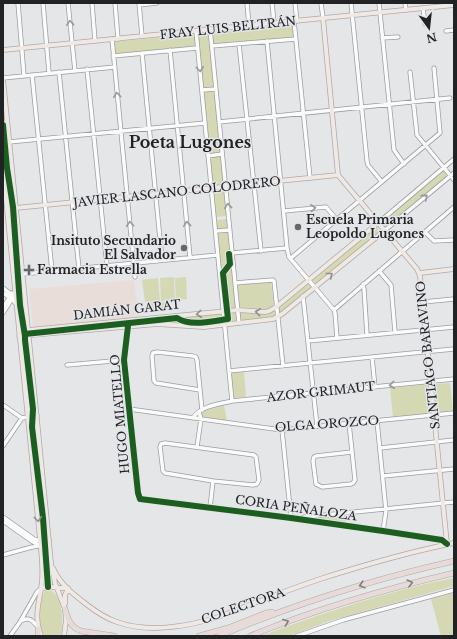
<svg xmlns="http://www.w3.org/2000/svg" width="457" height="639" font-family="'Libre Baskerville',serif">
  <rect width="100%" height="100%" fill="#e4e6e8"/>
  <!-- commercial -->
  <path fill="#e9ddd9" d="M134,280L139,317L33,327L29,289Z"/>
  <!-- green -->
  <path fill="#d4d8b3" d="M293,24L294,37L213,45L212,33Z
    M209,32L214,87L203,89L197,34Z
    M195,34L196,46L115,54L113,42Z
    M215,91L221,153L209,155L203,92Z
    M3,99L13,203L11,201L9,184L6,172L3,148Z
    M221,156L224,185L212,186L209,157Z
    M444,171L447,176L385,227L381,222Z
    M225,189L227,216L215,217L213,190Z
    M15,210L20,277V285L17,288L10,216L12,211Z
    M227,219L236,308L225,309L216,220Z
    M376,226L380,231L316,284L312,280Z
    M174,277L175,300L161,301L160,278Z
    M186,277L187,299L176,300L175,278Z
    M158,278L160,301L145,302L142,280Z
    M271,282L274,306L266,310L240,307L237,285Z
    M308,283L312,288L280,314L279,313V306Z
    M19,302L21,303L25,315L26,329H23L22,328L21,312Z
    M157,302L158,311L149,312L148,303Z
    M158,302H167V311H159Z
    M275,310L276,316L240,321V312Z
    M234,311L236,313L237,321L227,323L226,322L225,315L226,312Z
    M220,313C223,316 223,320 222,324L205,326L169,323L31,333V332Z
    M23,339H26L27,341L34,414L31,410L29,388L25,373L22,340Z
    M244,372L246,397L235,398L234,397L231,375L232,373Z
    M450,383L453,411L436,413L433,384Z
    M429,384L432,414L393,417L390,388Z
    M224,405L227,421L205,418L202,416V413L205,411Z
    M32,422L36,451L39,460L45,517C43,524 47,533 42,538L31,428Z
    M347,513L345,525L301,519Z
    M43,549H46L47,551L49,573L53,586L48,585L44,586V570Z
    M454,578V586L329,621L289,636H261C304,620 347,605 391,593C412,587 433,582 454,578Z
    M49,589C64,597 63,622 61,636H44C38,619 38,609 44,592Z
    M454,593V636H441L431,599Z"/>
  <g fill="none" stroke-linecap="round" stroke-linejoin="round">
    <!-- minor casing -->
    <g stroke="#9c9d9f" stroke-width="5">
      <path id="minor" d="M18,3L24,76
        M43,3L49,73
        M68,3L75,71
        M92,3L95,41
        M115,3L118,39
        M139,3L142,36
        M247,3L249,26
        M272,3L274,23
        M295,3L297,21
        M321,3L323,18
        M351,3L367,161L368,165L382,182
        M379,3L394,150L404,164
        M405,3L406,10
        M139,5L157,3
        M423,8L425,24
        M294,21L310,178
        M210,29L239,323
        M196,31L232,401
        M446,31L454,30
        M382,38L398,37
        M112,39L135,277
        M267,41L287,248
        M239,44L261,251
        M212,46L296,39
        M170,50L190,257
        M142,53L162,260
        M113,56L197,48
        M87,69L107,266
        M59,72L79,269
        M410,72L417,135L454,180
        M32,75L52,271
        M3,78L115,67
        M202,90L216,89
        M219,122L450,98
        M9,142L205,123
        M208,156L222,154
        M284,211L326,207L337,220
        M378,223L454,159
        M216,231L230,230
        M384,231L454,173
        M425,232L434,241L454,240
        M232,253L287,248L289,257L334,310L335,313L337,338
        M291,258L440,133L434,68
        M379,271L391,285L395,332
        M22,274L218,255
        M235,283L273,280L274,281L283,366
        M363,284L364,289L367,335
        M3,288L21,302L26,314
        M3,293L12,299L16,304
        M303,296L317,426
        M423,302L454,299
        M3,308L12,293
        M334,310L454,207
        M3,313L15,294L22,287L23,282
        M128,326L124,360L138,493L140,499L291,518L383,531L442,540L447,544
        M308,341L454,327
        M372,357L375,387
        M67,365L124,360
        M229,371L454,349
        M200,390L156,383L154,381L152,356L153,353L157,352L193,356L196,357L197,360L202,410
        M3,405L22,418
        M129,409L282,430L454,413
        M193,418C200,406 220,404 232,401L454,379
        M377,421L386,511L383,531
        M349,423L355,480L353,483L351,484L322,487L316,484L313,461L314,457L316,456L352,452
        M282,430L291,518
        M3,446L22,418L28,417
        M197,447L201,419L199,412
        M380,448L454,440
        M383,476L454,469
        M210,508L213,481L165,473L163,471L160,447L161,444L165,443L254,455L256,457L259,480L257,484L253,485L213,481
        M3,517L34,539L40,541L49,540
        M298,519L305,517L454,502
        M3,521L33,542L39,545
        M3,555L32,547L49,544
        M21,621C29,616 33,621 38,627
        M10,636L20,622L37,592L41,589
        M297,636L343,620L454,590"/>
    </g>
    <!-- major casing -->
    <g stroke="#b2a8a5" stroke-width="5.5">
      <path id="major" d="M323,18L338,175L417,269L420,276L447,544
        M3,50L454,5
        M3,79L37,420L51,563L55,583L65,609L66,620L64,636
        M3,169L41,549C42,560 43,570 42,581C40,602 33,614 41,636
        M5,179L8,184L10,204L16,208
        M8,215L10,210L16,208L338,175
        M420,273L454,269
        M19,331L238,310L265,312L269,311L276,307L378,223
        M19,336L157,324L204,327L273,319L282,314L384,231
        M25,385L28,389L30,411L37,416L31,422L29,426
        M37,420L34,423L33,427L39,455
        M53,568C59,583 73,594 86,604C95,611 105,618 117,622C147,633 187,627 218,617C232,612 246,606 260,601C280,593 300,586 320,579C364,565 409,552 454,543
        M41,589L48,587L68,588
        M65,604V595L67,591H70"/>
    </g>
    <!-- highway casing -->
    <g stroke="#b2a8a5" stroke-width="6">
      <path id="highway" d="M65,609C68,619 70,627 81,631L114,636
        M38,636V629
        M199,636L228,628L266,613L272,612
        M219,636C295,604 374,579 454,561
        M250,636C316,609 385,589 454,573"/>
    </g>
    <!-- minor -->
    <use href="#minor" stroke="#fbfbfc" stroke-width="3.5"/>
    <!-- major -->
    <use href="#major" stroke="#efe9e6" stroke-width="4"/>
    <!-- highway -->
    <use href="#highway" stroke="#e6dbd8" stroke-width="5"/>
    <!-- cycleway casing -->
    <g stroke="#e3e5e9" stroke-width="8">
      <path id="cycleway" d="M3,125L7,168L13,207L20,305L25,336V340L33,409L32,427L43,518L48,587
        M128,326L124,360L138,493L140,499L291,518L383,531L442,540L447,544
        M25,334L177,318C191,327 212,321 228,319L223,273L230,264L229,254"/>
    </g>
    <!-- cycleway -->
    <use href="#cycleway" stroke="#1b5e20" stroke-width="6"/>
  </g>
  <!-- one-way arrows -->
  <defs><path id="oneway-chevron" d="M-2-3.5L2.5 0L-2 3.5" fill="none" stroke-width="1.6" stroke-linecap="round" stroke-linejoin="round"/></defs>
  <g stroke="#99999b">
    <use href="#oneway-chevron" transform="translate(70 23) rotate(-96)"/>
    <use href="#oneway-chevron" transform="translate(200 69) rotate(84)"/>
    <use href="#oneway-chevron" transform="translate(117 95) rotate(-96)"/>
    <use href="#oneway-chevron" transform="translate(425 197) rotate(-40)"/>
    <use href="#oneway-chevron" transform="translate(228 206) rotate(-96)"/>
    <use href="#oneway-chevron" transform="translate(313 208) rotate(-6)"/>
    <use href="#oneway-chevron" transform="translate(130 224) rotate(-95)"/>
    <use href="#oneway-chevron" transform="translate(187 224) rotate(-96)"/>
    <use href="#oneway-chevron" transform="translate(392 385) rotate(174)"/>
  </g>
  <g stroke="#928f8f">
    <use href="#oneway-chevron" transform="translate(330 275) rotate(-39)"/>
    <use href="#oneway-chevron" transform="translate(258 312) rotate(-174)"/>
    <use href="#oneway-chevron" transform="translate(199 314) rotate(174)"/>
    <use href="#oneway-chevron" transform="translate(38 519) rotate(84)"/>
  </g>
  <g stroke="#847e7e">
    <use href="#oneway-chevron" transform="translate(410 583) rotate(-14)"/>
    <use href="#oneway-chevron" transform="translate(362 585) rotate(163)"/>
    <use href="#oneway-chevron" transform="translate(286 622) rotate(-20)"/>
  </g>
  <!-- markers -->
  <g fill="#656769" stroke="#e3e5e9" stroke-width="1.5">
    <circle cx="298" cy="227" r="4"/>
    <circle cx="184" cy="248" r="4"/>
    <path d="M27 264h4v4h4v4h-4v4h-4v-4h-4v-4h4z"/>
  </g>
  <g text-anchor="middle" stroke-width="3" stroke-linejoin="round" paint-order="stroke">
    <!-- street labels -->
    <g font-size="12" fill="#212224" stroke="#e3e5e9">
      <text transform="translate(228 28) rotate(-6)" y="4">FRAY LUIS BELTRÁN</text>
      <text transform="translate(177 192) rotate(-6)" y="4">JAVIER LASCANO COLODRERO</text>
      <text transform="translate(127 310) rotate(-6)" y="4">DAMIÁN GARAT</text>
      <text transform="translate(428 355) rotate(-96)" y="4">SANTIAGO BARAVINO</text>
      <text transform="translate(321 392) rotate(-6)" y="4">AZOR GRIMAUT</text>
      <text transform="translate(120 414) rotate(-95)" y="4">HUGO MIATELLO</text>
      <text transform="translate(327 424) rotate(-4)" y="4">OLGA OROZCO</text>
      <text transform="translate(296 508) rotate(8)" y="4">CORIA PEÑALOZA</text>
      <text transform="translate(243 606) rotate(-19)" y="4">COLECTORA</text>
    </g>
    <!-- poi labels -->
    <g font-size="12" font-weight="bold" fill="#212224" stroke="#e3e5e9" text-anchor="start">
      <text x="306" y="224">Escuela Primaria<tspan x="306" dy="14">Leopoldo Lugones</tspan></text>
      <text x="176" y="245" text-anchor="end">Insituto Secundario<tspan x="176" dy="14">El Salvador</tspan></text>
      <text x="37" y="274">Farmacia Estrella</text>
    </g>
    <!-- district labels -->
    <g font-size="16" font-weight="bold" fill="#212224" stroke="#e3e5e9">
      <text x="190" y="148">Poeta Lugones</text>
    </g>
  </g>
  <!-- border -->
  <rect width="457" height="639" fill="none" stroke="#212224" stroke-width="8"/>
  <!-- north arrow -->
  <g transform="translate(429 28) rotate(165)" stroke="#e3e5e9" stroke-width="3" paint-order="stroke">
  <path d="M0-3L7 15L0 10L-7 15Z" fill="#212224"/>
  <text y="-6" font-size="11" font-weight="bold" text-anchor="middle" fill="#212224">N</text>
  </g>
</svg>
